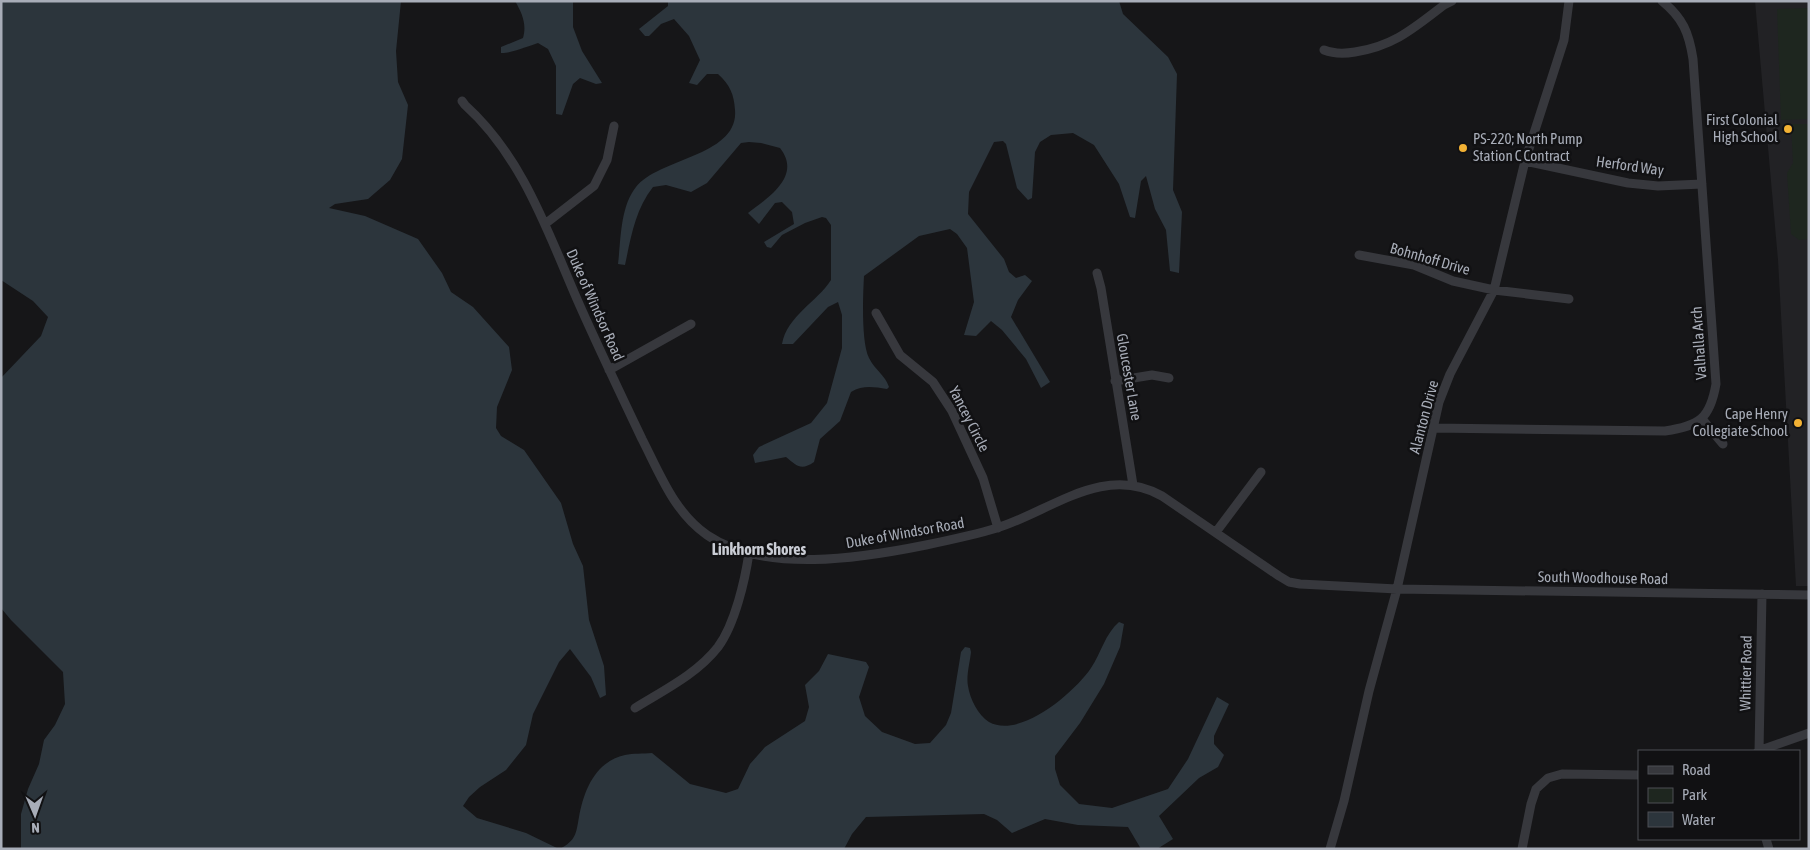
<svg xmlns="http://www.w3.org/2000/svg" width="1810" height="850" font-family="'Asap Condensed',sans-serif">
  <rect width="100%" height="100%" fill="#161618"/>
  <!-- built -->
  <path fill="#222225" d="M1755,1H1809V586H1796L1778,260Z"/>
  <!-- green -->
  <path fill="#1e261f" d="M1809,8V119L1781,120L1777,9Z
    M1791,124H1809V239L1799,240L1791,234L1787,173L1793,163Z"/>
  <!-- water -->
  <path fill="#2c353c" d="M1,1H401L396,51L398,82L408,105L402,159L390,180L368,199L335,204L329,208L365,216L418,239L442,273L451,292L473,307L509,347L512,370L497,407L496,428L501,436L524,450L561,503L573,544L583,566L589,620L604,666L606,695L600,698L591,677L570,649L559,662L533,714L526,745L506,770L480,787L469,797L463,806L477,818L526,833L559,849H21V814L28,789L39,764L44,740L55,725L65,704L63,672L11,620L1,608V378L41,336L48,317L33,301L1,280Z
    M515,1H573V27L582,51L602,83L596,84L580,78L573,84L562,115L556,114V66L548,49L538,43C529,46 508,54 501,53V47L523,38C527,24 522,13 515,1Z
    M668,1H1119L1123,14L1168,57L1177,74L1173,190L1182,212L1179,273L1170,271L1166,230L1155,209L1146,176L1141,181L1135,218L1130,217L1119,184L1094,145L1073,133L1051,135L1040,142L1035,152L1032,198L1028,200L1017,188L1006,144L1003,141L994,142L969,192L968,214L1004,259L1009,272L1016,278L1025,275L1032,281L1018,300L1011,317L1050,382L1041,388L1026,359L1002,330L991,321L976,336L964,335L974,302L967,248L957,234L950,229L919,236L864,276C863,295 861,342 869,358C875,370 885,375 889,387L887,389C873,387 863,385 851,392L840,421L820,439L814,462C801,471 797,466 786,457L755,463L753,455L759,447L811,423L827,403L842,348V315L838,302L828,307L793,344H782C787,316 817,302 831,280V225L826,218L822,217L805,223L782,235L771,248L767,247L764,242L794,224L792,212L782,202L775,203L759,224L748,213C769,197 802,176 780,148L761,143L749,142L741,143L707,183L691,192L666,185L653,187C635,210 631,237 625,265L618,264C621,240 620,207 636,187C659,158 739,156 735,110C734,94 730,85 718,74H707L697,85L689,83L700,60L689,36L674,19L661,24L649,36H645L639,29L668,6Z
    M1119,622L1124,624L1120,647L1104,684L1080,723L1055,756V769L1060,785L1079,804L1112,808L1168,789L1188,759L1217,697L1229,704L1214,736V744L1224,755L1218,767L1199,778L1159,816L1173,839L1157,849H1141L1128,827L1078,825L1045,819L1012,833L997,820L984,814L866,817L852,834L844,849H560C576,840 576,834 579,817C584,790 595,762 625,755C633,753 643,754 652,753L690,784L726,793L738,789L750,764L765,747L805,721L809,707L805,685L819,671L828,654L866,662L869,667L859,697L865,716L882,732L915,744L930,743L946,725L951,713L961,652L965,647L970,648L971,652C970,662 966,676 968,686C970,699 978,715 989,722C1020,739 1074,693 1091,668C1101,653 1105,634 1119,622Z"/>
  <g fill="none" stroke-linecap="round" stroke-linejoin="round">
    <!-- minor -->
    <path stroke="#37383d" stroke-width="9" d="M1324,50C1334,54 1343,54 1355,52C1394,46 1414,28 1444,5L1452,1
      M462,101L465,105C524,158 549,236 580,306C600,351 621,395 642,439C660,474 674,512 707,535C764,574 862,558 926,545C950,540 974,535 997,528C1051,511 1104,463 1162,496L1279,576L1289,582L1300,584L1397,589L1809,595
      M1525,161L1628,183L1658,186L1702,184
      M545,224L594,186L607,160L614,126
      M1359,255L1414,265L1453,281L1494,290L1569,299
      M1097,273L1101,288L1133,485
      M876,313L900,355L933,382L952,411L983,478L998,528
      M609,370L691,324
      M1115,381L1152,375L1169,378
      M1702,419L1723,444
      M1433,428L1665,431C1699,426 1710,419 1716,384L1693,59C1689,33 1683,18 1662,1
      M1216,532L1261,472
      M635,708C664,690 697,674 718,647C735,624 745,580 749,553
      M1758,751L1809,733
      M1759,751L1762,594
      M1766,839L1769,849
      M1330,849L1344,801L1369,691L1397,589L1439,402L1450,374L1494,290L1525,161L1564,40L1569,1
      M1522,849L1531,804L1536,789L1548,778L1562,774L1639,775"/>
  </g>
  <!-- markers -->
  <g fill="#f2b134" stroke="#111113" stroke-width="2">
    <circle cx="1788" cy="129" r="5"/>
    <circle cx="1463" cy="148" r="5"/>
    <circle cx="1798" cy="423" r="5"/>
  </g>
  <g text-anchor="middle" stroke-width="5" stroke-linejoin="round" paint-order="stroke">
    <!-- poi labels -->
    <g font-size="15" fill="#a8adb8" stroke="#111113" text-anchor="end">
      <text x="1778" y="125">First Colonial<tspan x="1778" dy="17">High School</tspan></text>
      <text x="1473" y="144" text-anchor="start">PS-220; North Pump<tspan x="1473" dy="17">Station C Contract</tspan></text>
      <text x="1788" y="419">Cape Henry<tspan x="1788" dy="17">Collegiate School</tspan></text>
    </g>
    <!-- street labels -->
    <g font-size="15" fill="#a8adb8" stroke="#111113">
      <text transform="translate(1630 166) rotate(8)" y="5">Herford Way</text>
      <text transform="translate(1430 259) rotate(16)" y="5">Bohnhoff Drive</text>
      <text transform="translate(595 305) rotate(66)" y="5">Duke of Windsor Road</text>
      <text transform="translate(1699 343) rotate(-94)" y="5">Valhalla Arch</text>
      <text transform="translate(1129 377) rotate(80)" y="5">Gloucester Lane</text>
      <text transform="translate(1424 417) rotate(-75)" y="5">Alanton Drive</text>
      <text transform="translate(969 419) rotate(63)" y="5">Yancey Circle</text>
      <text transform="translate(905 533) rotate(-10)" y="5">Duke of Windsor Road</text>
      <text transform="translate(1603 578) rotate(1)" y="5">South Woodhouse Road</text>
      <text transform="translate(1746 673) rotate(-89)" y="5">Whittier Road</text>
    </g>
    <!-- neighbourhood labels -->
    <g font-size="16" font-weight="bold" fill="#c9ccd4" stroke="#111113">
      <text x="759" y="555">Linkhorn Shores</text>
    </g>
  </g>
  <!-- border -->
  <rect width="1810" height="850" fill="none" stroke="#a8adb8" stroke-width="5"/>
  <!-- legend -->
  <rect x="1638" y="750" width="162" height="90" fill="#111113" stroke="#4d4f55"/>
  <rect x="1648" y="766" width="25" height="8" fill="#37383d" stroke="#4d4f55"/>
  <text x="1682" y="775" font-size="15" fill="#a8adb8">Road</text>
  <rect x="1648" y="788" width="25" height="15" fill="#1e261f" stroke="#4d4f55"/>
  <text x="1682" y="800" font-size="15" fill="#a8adb8">Park</text>
  <rect x="1648" y="812" width="25" height="15" fill="#2c353c" stroke="#4d4f55"/>
  <text x="1682" y="825" font-size="15" fill="#a8adb8">Water</text>
  <!-- north arrow -->
  <g transform="translate(35 815) rotate(178)" stroke="#111113" stroke-width="4" paint-order="stroke">
  <path d="M0-4L9 19L0 12L-9 19Z" fill="#a8adb8"/>
  <text y="-8" font-size="14" font-weight="bold" text-anchor="middle" fill="#a8adb8">N</text>
  </g>
</svg>
